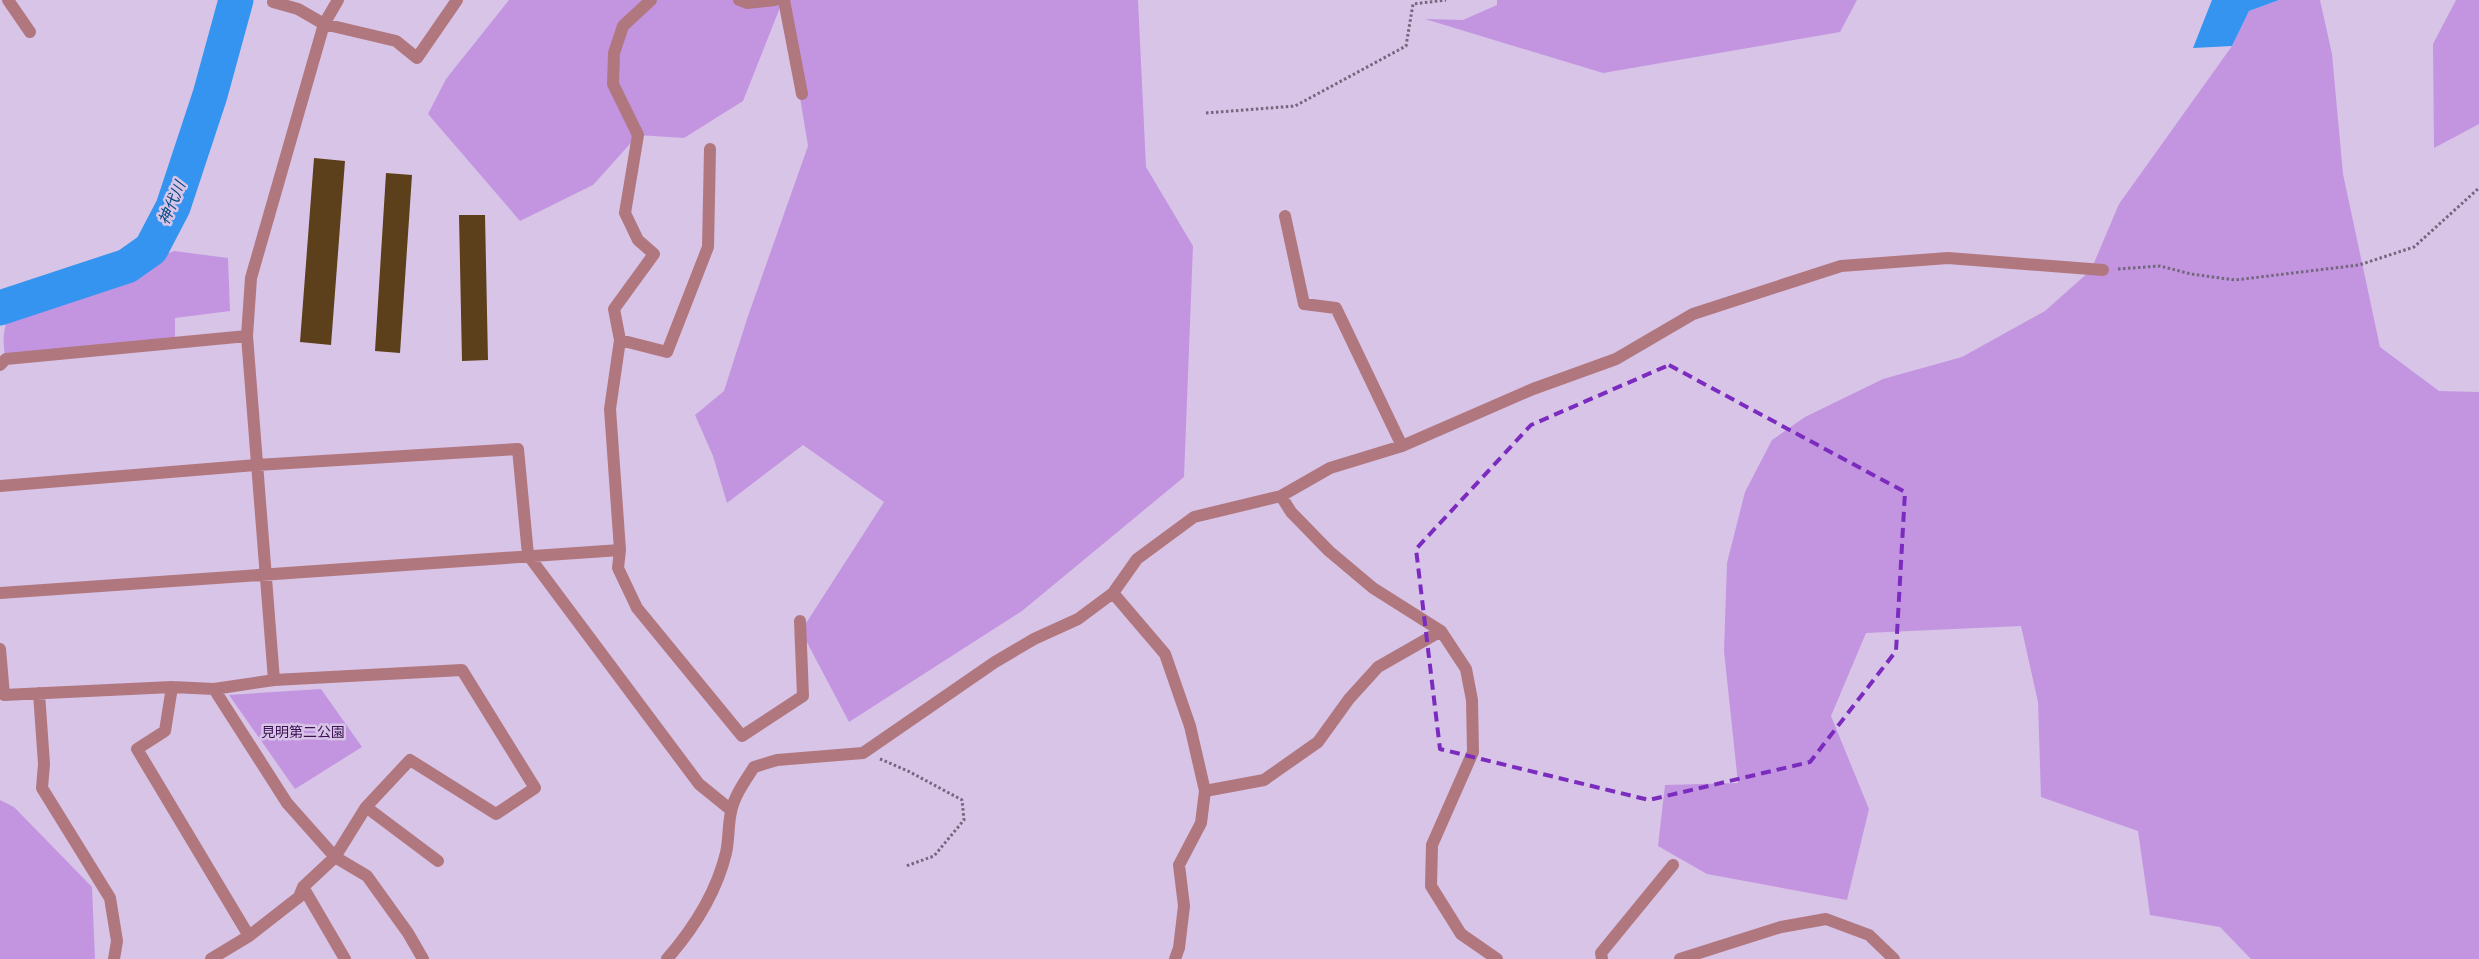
<svg xmlns="http://www.w3.org/2000/svg" width="2479" height="959" font-family="Raleway,'Noto Sans JP',sans-serif">
  <rect width="100%" height="100%" fill="#d8c4e7"/>
  <!-- green -->
  <path fill="#c395e1" d="M509,0H783L743,101L684,138L638,135L593,185L520,221L428,114L446,79Z
    M784,0H1138L1146,167L1193,246L1184,477L1022,611L849,722L801,631L884,502L803,445L727,503L713,456L695,415L724,391L748,316L808,146Z
    M1497,0H1857L1840,32L1603,73L1425,19L1463,20L1497,5Z
    M2279,0H2320L2332,54L2343,174L2380,347L2439,391L2479,392V959H2251L2220,927L2150,915L2138,831L2041,797L2038,702L2021,626L1866,633L1831,716L1869,809L1847,900L1707,874L1658,846L1665,785L1738,783L1724,651L1727,563L1745,492L1772,440L1805,417L1883,379L1962,357L2045,311L2091,270L2119,204L2232,46L2249,11Z
    M2456,0H2479V124L2434,148L2433,44Z
    M174,251L228,258L230,311L175,318V341L6,359C0,337 5,308 28,296C42,289 61,287 76,283C109,274 141,264 174,251Z
    M321,689L362,747L295,789L229,695Z
    M0,800L14,807L92,887L95,959H0Z"/>
  <!-- water -->
  <path fill="#3494f0" d="M2212,0H2279L2249,11L2232,46L2193,48Z"/>
  <g fill="none" stroke-linecap="round" stroke-linejoin="round">
    <!-- river -->
    <path stroke="#3494f0" stroke-width="35" d="M0,308L127,266L151,249L173,207L210,95L236,0"/>
  </g>
  <!-- building -->
  <path fill="#5c401b" d="M314,158L345,161L331,345L300,342Z
    M386,173L412,175L400,353L375,351Z
    M459,215H485L488,360L462,361Z"/>
  <g fill="none" stroke-linecap="round" stroke-linejoin="round">
    <!-- path -->
    <path stroke="#73667d" stroke-width="3" stroke-dasharray="2.5 2.5" stroke-linecap="butt" d="M1206,113L1295,106L1406,46L1413,4L1446,0
      M2118,269L2160,266L2191,274L2235,280L2359,265L2414,247L2479,188
      M880,759L908,771L962,800L964,820L934,856L906,866"/>
    <!-- minor -->
    <path stroke="#b1777f" stroke-width="12" d="M8,0L30,32
      M274,0L273,2L298,9L324,24L396,41L417,58L457,0
      M651,0L623,26L614,53L613,84L638,135L625,213L638,240L654,254L614,309L620,340L610,409L620,550L618,568L637,608L742,736L803,696L800,621
      M739,0L747,3L775,0
      M784,0L802,94
      M1285,216L1304,304L1336,308L1402,446
      M620,340L667,352L708,247L710,149
      M0,365L6,359L247,336
      M0,486L257,465L518,449L528,555L699,784L731,810
      M1281,496L1330,468L1402,446L1533,389L1616,359L1693,314L1841,266L1948,258L2103,270
      M0,593L620,550
      M1113,593L1165,654L1190,726L1205,791L1201,823L1179,865L1184,906L1179,948L1175,959
      M0,649L4,695L172,687L214,689L274,680L462,670L535,788L496,814L410,760L366,807L335,857L303,887L299,897L249,936L211,959
      M274,680L247,336L251,278L324,24L338,0
      M172,687L165,731L137,749L249,936
      M214,689L287,803L335,857L367,876L408,933L423,959
      M39,693L44,764L42,788L110,898L117,941L114,959
      M1205,791L1264,780L1318,742L1349,699L1378,667L1441,631
      M366,807L438,861
      M303,887L345,959
      M667,959C694,928 716,894 726,853C729,840 728,825 731,812C734,796 745,781 754,767L777,760L863,753L995,662L1034,639L1078,619L1113,593L1137,559L1194,517L1281,496L1291,512L1329,551L1373,588L1441,631L1466,669L1472,700L1473,752L1432,845L1431,886L1461,934L1497,959
      M1602,959L1601,953L1673,865
      M1680,959L1781,927L1826,919L1869,935L1894,959"/>
  </g>
  <!-- marked area -->
  <path fill="none" stroke="#7b2cbf" stroke-width="4" stroke-dasharray="10 6" stroke-linejoin="round" d="M1669,365L1905,492L1896,651L1810,762L1649,800L1440,749L1416,549L1531,425Z"/>
  <g text-anchor="middle" stroke-width="5" stroke-linejoin="round" paint-order="stroke">
    <!-- park labels -->
    <g font-size="14" fill="#3c1153" stroke="#d8c4e7">
      <text x="303" y="737">見明第二公園</text>
    </g>
    <!-- water labels -->
    <g font-size="15" font-style="italic" fill="#004882" stroke="#d8c4e7">
      <text transform="translate(172 203) rotate(-67)" y="5">神代川</text>
    </g>
  </g>
</svg>
